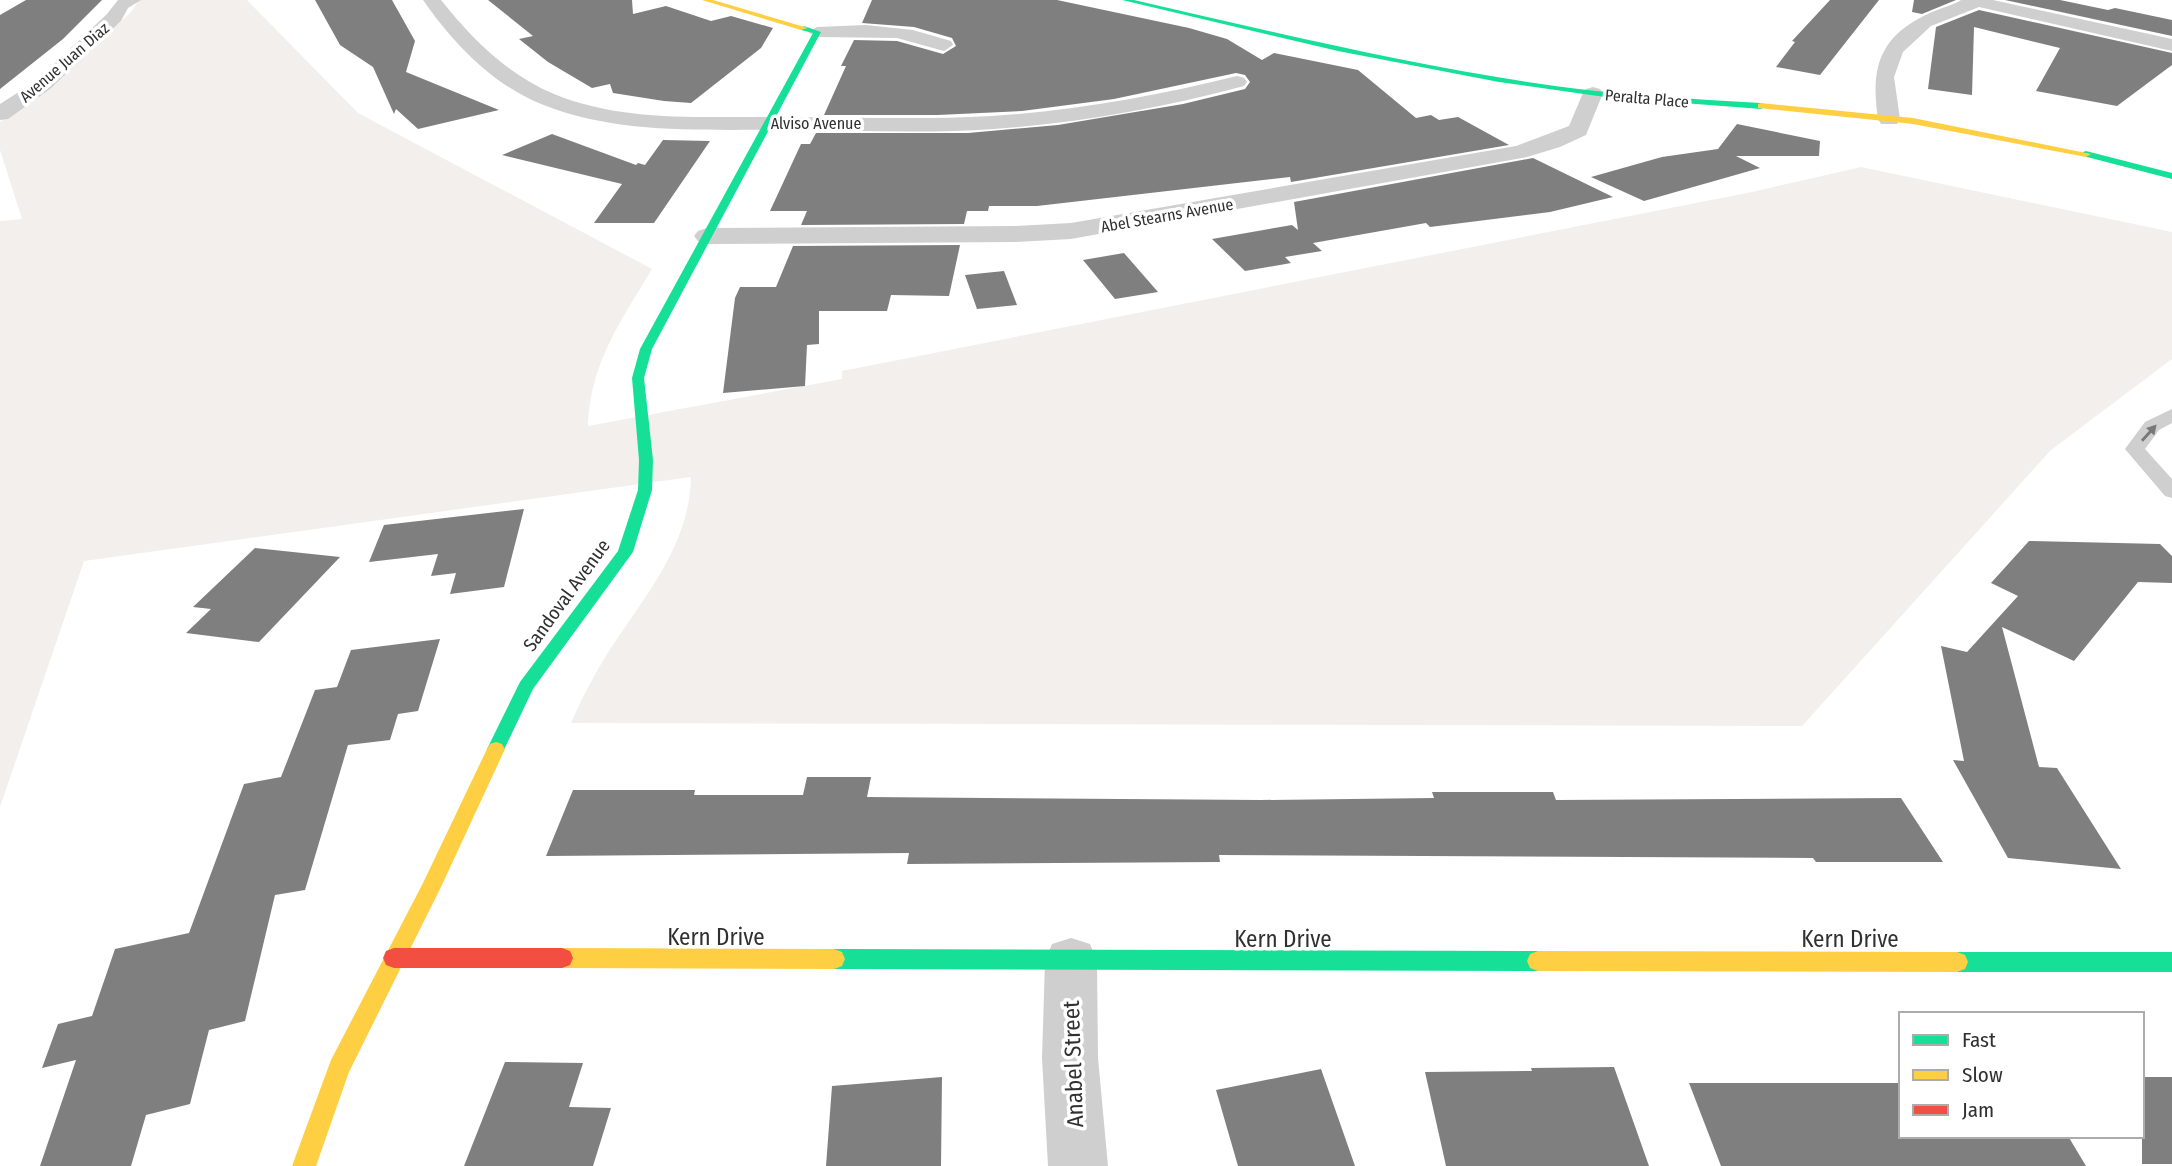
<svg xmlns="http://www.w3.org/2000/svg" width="2172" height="1166" font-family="'Fira Sans Condensed',sans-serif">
  <rect width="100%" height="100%" fill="#fff"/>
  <!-- green -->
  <path fill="#f3efec" d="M139,0H247L358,113L652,269C621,321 590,363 588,426L842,379V371L1752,192L1861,167L2172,232V359L2051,450L1802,726L571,723C582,698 594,675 609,651C644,597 690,545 691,477L84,561L0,807V221L22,219L0,150V122L54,84L131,12Z"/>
  <!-- building -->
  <path fill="#7f7f7f" d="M26,0H102L63,39L0,89V15Z
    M315,0H392L415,41L406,72L499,110L418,129L396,109L394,114L373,67L340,45Z
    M488,0H632L633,14L666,6L711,21L731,16L773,28L761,48L691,103L664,101L613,93L610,84L592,88L548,62L519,39L533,36Z
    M872,0H1057L1189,28L1227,39L1262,60L1274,53L1358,70L1416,118L1431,115L1439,120L1458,117L1509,145L1291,182L1290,177L1037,206H989L988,211H967L964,224L801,225L807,211H770L801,144H810L816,133H968L1058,125L1183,104L1245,89L1250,82L1245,75L1236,73L1114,99L1022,111L938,115H824L846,66H841L854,40L897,41L943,54L956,46L952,38L914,27L862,23Z
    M1830,0H1879L1820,75L1776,67L1795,42L1792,41Z
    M1914,0H1956L1922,14L1912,12Z
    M2005,0H2060L2108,10L2115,8L2172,20V36Z
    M1979,10L2172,53V65L2117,106L2036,91L2060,48L1974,27L1972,95L1928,89L1936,27Z
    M1737,124L1820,141L1819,156H1736L1760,168L1644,201L1591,177L1662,157L1718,149Z
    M552,134L636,165L638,163L645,165L663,140L710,141L654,223H594L622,184L502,155Z
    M1533,158L1613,197L1550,212L1430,227L1426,223L1313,243L1322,251L1285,257L1291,263L1245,271L1212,239L1292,225L1298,230L1294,202Z
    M960,245L949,296L891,295L887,311H819V344L807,345L805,386L723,393L735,298L740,287H776L793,246Z
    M1124,253L1158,292L1115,299L1083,260Z
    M1004,271L1017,305L977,309L965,275Z
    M524,509L504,587L450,594L456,573L431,576L438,554L369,562L384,525Z
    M2029,541L2160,544L2172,556V583L2138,582L2074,661L2002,627L2039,767L2057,768L2121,869L2008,858L1953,760L1964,761L1941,646L1967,652L2018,596L1991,583Z
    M255,548L340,557L259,642L186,633L211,609L193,607Z
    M440,639L418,711L398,714L390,740L348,745L305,890L275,895L245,1021L209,1030L190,1104L146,1115L131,1166H40L76,1060L42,1068L58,1024L92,1016L115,949L189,933L244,784L281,777L315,690L337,687L351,650Z
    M807,777H871L867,797L1261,800L1434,798L1432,792H1553L1556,800L1901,798L1943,862H1816L1813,858L1219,855L1220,862L907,864L909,853L546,856L573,790H695L694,795H803Z
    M505,1062L583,1063L569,1107L611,1108L593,1166H464Z
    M1614,1067L1649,1166H1446L1425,1072L1532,1071L1531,1068Z
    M1321,1069L1355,1166H1238L1216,1090Z
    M942,1077L941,1166H826L832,1086Z
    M2142,1077H2172V1164H2142Z
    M1689,1083H1901V1136H2068L2086,1166H1721Z"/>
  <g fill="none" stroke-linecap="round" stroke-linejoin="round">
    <!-- lane -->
    <path fill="#cfcfcf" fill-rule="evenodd" d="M2172,409V423L2159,430L2145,449L2172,479V498L2165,496L2125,449L2145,422Z"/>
    <!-- street -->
    <path fill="#cfcfcf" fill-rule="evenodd" d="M118,0H141L128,8L121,21L50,89L8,119L0,120V104L36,81L107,14Z
      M423,0H441C472,39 507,74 554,94C624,123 705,116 779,117C850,117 921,120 991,116C1074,111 1156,96 1237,76L1244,78L1247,82L1244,86C1162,108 1079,123 994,129C923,134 852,130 782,130C701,129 618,135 541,104C492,84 453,43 423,0Z
      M1961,0H1993L2172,39V51L1979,7L1931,26L1903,52L1894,77L1900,119L1897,124H1881L1878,119C1870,66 1880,35 1932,12C1941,8 1956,4 1961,0Z
      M866,25L913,30L951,41L953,45L944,51L897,38L817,37L808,32L817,27Z
      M1593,87L1600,89L1603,93L1586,135L1560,147L1527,157L1071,239L1014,242L707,244L698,241L694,236L698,231L707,228L1014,226L1071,223L1516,146L1569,126L1583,93L1586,89Z
      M1071,938L1090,944L1097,961L1098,1058L1108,1166H1048L1042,1058L1045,961L1052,944Z"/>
    <!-- fast -->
    <path fill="#16e098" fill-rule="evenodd" d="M1122,0H1134C1273,32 1413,66 1555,86C1623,95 1692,99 1761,103L1765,106L1761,109L1605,97L1499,82L1338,51Z
      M804,26L821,32L652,349L644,378L653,460L652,490L633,552L533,689L502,754L496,756L490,754L487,749L520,682L618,551L638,490L639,460L632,378L640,349L813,33L801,30Z
      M2086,151L2172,173V179L2083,156V152Z
      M834,949L1538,951L1546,954L1549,961L1546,968L1538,971L834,969L826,966L823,959L826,952Z
      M1957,952H2172V972H1957L1949,969L1946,962L1949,955Z"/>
    <!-- slow -->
    <path fill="#ffcf43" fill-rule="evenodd" d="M702,0H713L808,28L801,30Z
      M1761,103L1913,118L2091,154L2086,157L1913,124L1758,108V104Z
      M496,742L502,744L505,749L441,887L349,1072L316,1166H292L331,1060L423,883L487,749L490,744Z
      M562,948L834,949L842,952L845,959L842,966L834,969L562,968L554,965L551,958L554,951Z
      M1538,951L1957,952L1965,955L1968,962L1965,969L1957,972L1538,971L1530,968L1527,961L1530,954Z"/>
    <!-- jam -->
    <path fill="#f24e42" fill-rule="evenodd" d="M394,948H562L570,951L573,958L570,965L562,968H394L386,965L383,958L386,951Z"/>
  </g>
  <!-- one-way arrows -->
  <defs><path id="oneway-solid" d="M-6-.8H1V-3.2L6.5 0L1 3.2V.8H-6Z" transform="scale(1.75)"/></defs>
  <use fill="#787878" href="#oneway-solid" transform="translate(2149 433) rotate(-48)"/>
  <g text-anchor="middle" stroke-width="7" stroke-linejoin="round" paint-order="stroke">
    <!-- far-street labels -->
    <g font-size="16" fill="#303030" stroke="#fff">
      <text transform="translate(64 62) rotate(-41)" y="6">Avenue Juan Diaz</text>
      <text transform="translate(1647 98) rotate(5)" y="6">Peralta Place</text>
      <text x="816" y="129">Alviso Avenue</text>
      <text transform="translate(1167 215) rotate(-10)" y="6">Abel Stearns Avenue</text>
    </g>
    <!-- street labels -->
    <g font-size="19" fill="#303030" stroke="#fff">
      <text transform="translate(566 595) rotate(-54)" y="7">Sandoval Avenue</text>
    </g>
    <!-- near-street labels -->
    <g font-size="23" fill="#303030" stroke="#fff">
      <text x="716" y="945">Kern Drive</text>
      <text x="1283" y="947">Kern Drive</text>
      <text x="1850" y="947">Kern Drive</text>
      <text transform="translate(1073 1064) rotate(-92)" y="8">Anabel Street</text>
    </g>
  </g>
  <!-- legend -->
  <rect x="1899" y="1012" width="245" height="126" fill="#ffffff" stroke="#acacac" stroke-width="2"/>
  <rect x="1913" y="1035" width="35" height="10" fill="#16e098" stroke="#acacac" stroke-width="2"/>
  <text x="1962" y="1047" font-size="21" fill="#303030">Fast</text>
  <rect x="1913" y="1070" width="35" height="10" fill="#ffcf43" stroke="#acacac" stroke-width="2"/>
  <text x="1962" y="1082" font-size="21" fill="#303030">Slow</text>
  <rect x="1913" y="1105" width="35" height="10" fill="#f24e42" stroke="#acacac" stroke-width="2"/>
  <text x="1962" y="1117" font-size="21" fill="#303030">Jam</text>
</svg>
